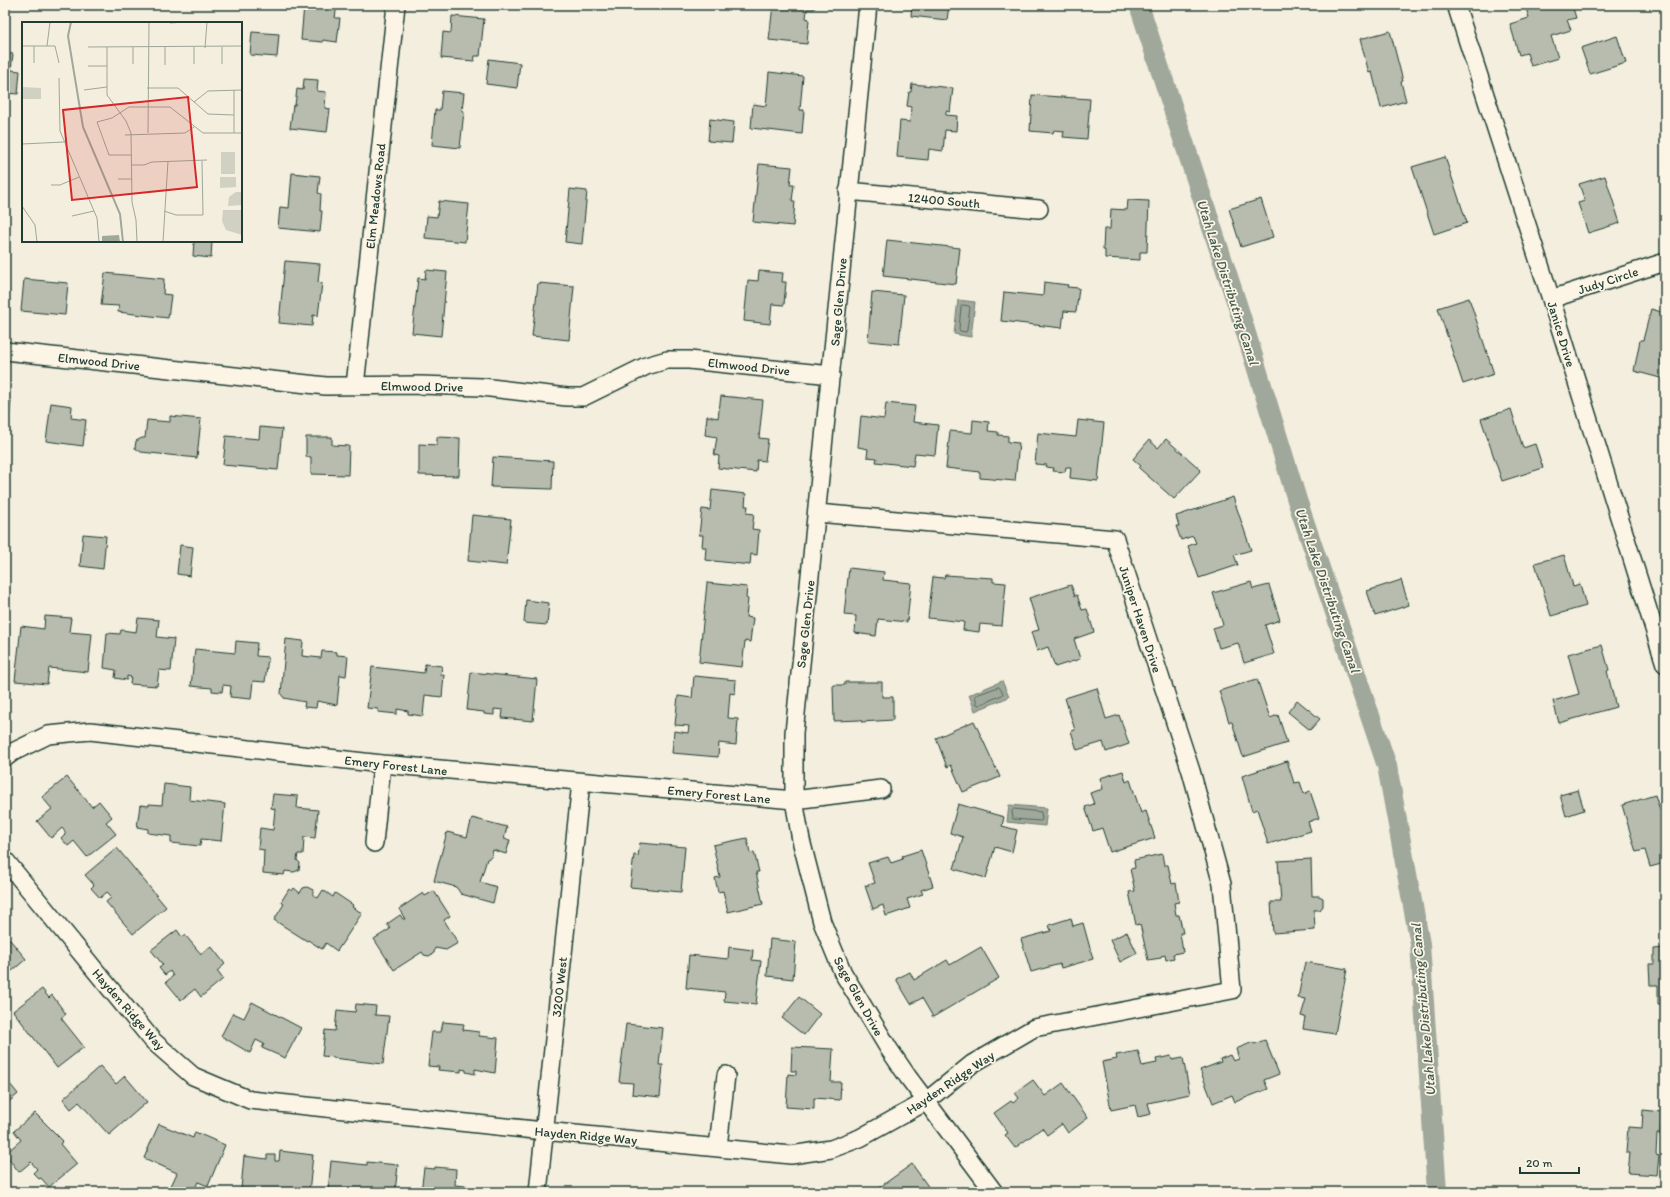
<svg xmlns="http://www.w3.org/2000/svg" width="1670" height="1197" font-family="Itim,sans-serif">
  <rect width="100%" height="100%" fill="#f3eede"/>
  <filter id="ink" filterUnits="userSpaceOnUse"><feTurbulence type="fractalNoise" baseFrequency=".025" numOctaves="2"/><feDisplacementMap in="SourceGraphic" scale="8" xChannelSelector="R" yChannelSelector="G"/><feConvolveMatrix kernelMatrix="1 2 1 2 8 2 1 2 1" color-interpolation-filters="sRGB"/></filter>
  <g filter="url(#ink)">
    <!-- water -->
    <path fill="#a0a89b" stroke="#6c7d72" d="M958,300L975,302L971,337L954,334Z
      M1002,681L1009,697L975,711L969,695Z
      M1009,805L1047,808L1045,826L1007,822Z"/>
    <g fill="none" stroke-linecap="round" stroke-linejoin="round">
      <!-- shore -->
      <path stroke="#53685d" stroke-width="1" d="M963,305L969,306L970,307L967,330L966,332L960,331L959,329L961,307Z
        M999,687L1003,693L1002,695L979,705L977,704L975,696Z
        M1014,809L1041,812L1042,820L1040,821L1013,819L1012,811Z"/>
      <!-- canal -->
      <path stroke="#a0a89b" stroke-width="20" d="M1139,5L1238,307L1297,500L1387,766L1420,944L1437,1192"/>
    </g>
    <!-- building -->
    <path fill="#b8bcae" stroke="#1f3d34" d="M304,5H337L335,18H340L337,42L323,40V42L301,40Z
      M773,5H815L814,9H807L806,18L809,19L807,44L769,40Z
      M912,5H949L947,20L911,16Z
      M1525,5H1572L1576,18L1567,20L1571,30L1551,36L1558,58L1531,66L1527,53L1519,55L1510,24L1529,18Z
      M452,16L484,19L480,56H475L474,61L441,58L443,32L451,33Z
      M1390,31L1403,81L1401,82L1406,101L1381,108L1372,72L1369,73L1360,39Z
      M252,32L279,34L277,57L250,55Z
      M1617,36L1626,63L1590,74L1581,48Z
      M5,53L13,54L11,70L20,71L18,94L5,93Z
      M489,59L520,63L517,88L486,84Z
      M769,72L803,76L800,110H804L802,134L751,128L753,104L766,106Z
      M304,79L318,80L317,91L326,92L325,108L330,109L327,132L290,128L293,105H295L297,89L303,90Z
      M912,84L953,88L950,112L946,111V115L957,116L956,131L945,130L943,151L929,149L928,160L897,157L900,121L910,122L911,107L907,106L909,92H911Z
      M442,91L464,93L462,111H464L460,148L432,145L435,110H440Z
      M1032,95L1090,99L1087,139L1063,137L1064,131L1054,130L1053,133L1030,131Z
      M710,119L734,122L732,143L708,141Z
      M1445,157L1467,223L1434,234L1412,167Z
      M759,164L792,167L790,185H794L792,201H795L793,226L753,222Z
      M292,173L320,176L318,193L321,194L320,211H322L320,232L278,228L280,207L289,208Z
      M1605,176L1620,223L1588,233L1578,203L1585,201L1579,184Z
      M570,189L587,191L582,244L565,242Z
      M1261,199L1273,237L1241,247L1229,209Z
      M1128,200L1149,201L1147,252H1140V260L1105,258V250H1103L1104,229H1110L1111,209L1127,210Z
      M439,201L469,204L465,242L425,238L427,216L437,217Z
      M887,240L960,248L956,284L883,276Z
      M194,241H212L211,258L193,256Z
      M285,261L320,264L318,282L322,283L318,316L313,315L312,326L279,323Z
      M426,270L447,272L441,336L412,333L418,278L425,279Z
      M759,271L783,273L782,282H786L784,305L772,304L770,324L744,321L748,280L758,281Z
      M105,273L164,279L163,294L171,295L168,318L118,312L119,306L101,305Z
      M24,279L68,283L65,315L21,311Z
      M1044,282L1068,285L1067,287L1079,288L1076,312L1064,311L1062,328L1001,321L1004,292L1043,296Z
      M538,283L574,286L569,340L532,336Z
      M872,292L904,295L899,344L868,341Z
      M1469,298L1494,374L1463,384L1438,308Z
      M1651,309L1665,313L1664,379L1634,371L1640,340H1643Z
      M721,396L763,400L759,438L768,439L765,461L757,460L756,472L718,468L719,456L714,455L717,437L705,435L707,416L718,418Z
      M5,400L11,401L8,430H5Z
      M51,403L72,406L71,418L86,420L83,446L46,441Z
      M886,403L915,406L913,422L938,425L935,455L915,453L913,466L876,462L877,458L867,457L868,449L858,447L861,416L884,419Z
      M1511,409L1523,448L1535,444L1543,468L1502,481L1481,419Z
      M170,416L201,419L197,458L141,452L135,448L136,441L142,438H145L147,420L170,422Z
      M973,420L989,422L988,431L998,432V435L1008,436V442L1019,443L1015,481L980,478V472L946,468L950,431L972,433Z
      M1078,420L1104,423L1098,481L1070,478L1071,467H1066L1065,472L1053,471L1054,468L1046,467L1047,465L1035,464L1038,433L1076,437Z
      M260,427L282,429L278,470L223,465L226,436L259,439Z
      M306,437H332V445L349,446L348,475L311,474V457H306Z
      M437,437L460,438L459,476L419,475V444L437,445Z
      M1166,439L1201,470L1174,499L1139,468L1141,466L1133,459L1149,440L1158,448Z
      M493,457L553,461L552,489L491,487Z
      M712,490L746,494L745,506H748L747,513L754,514L752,529L759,530L757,555L751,554L750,565L705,560L706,547H702L703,535H699L702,509L710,510Z
      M1233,497L1251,550L1234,555L1238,565L1199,578L1188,546L1196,543L1193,536L1181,540L1176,526H1179L1176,516Z
      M472,515L511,519L506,565L468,561Z
      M83,534L106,536L103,569L80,566Z
      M180,545L193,547L190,576L177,574Z
      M1564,555L1573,586L1580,584L1586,606L1551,616L1535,563Z
      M849,568L884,572L883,580L911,583L907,622L878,619L876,636L855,633L856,616L844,615Z
      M945,575L993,578V582L1006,583L1002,626L980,624L979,632L963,630L964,622L928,618L933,577L944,578Z
      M1401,580L1409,605L1375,616L1367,591Z
      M1251,582L1253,589L1269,585L1280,620L1265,625L1274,654L1244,663L1238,643L1219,648L1213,628L1223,625L1213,593Z
      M707,583L747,587L746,598L748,599L746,617L753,618L750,642L745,641L742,667L699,662Z
      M1071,585L1075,596L1077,595L1082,610L1087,609L1094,632L1074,639L1080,659L1055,667L1048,647L1037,651L1031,632L1039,630L1029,598Z
      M526,600L549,603L547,625L524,623Z
      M45,616L71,618L69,632L92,634L88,672L49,668L47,684L15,681L21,626L44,629Z
      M138,618L159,620L157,637L174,639L171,671L159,670L157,686L130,684L131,677L127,676V680L115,678L116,670L104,668L107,633L120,634L121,630L136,632Z
      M286,639L303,641L302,656L321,658L322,651L337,652V655L348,656L346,676L340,675L337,705L317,701L316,708L304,707L305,702L284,698L281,694Z
      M236,641L257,643L256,656L268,657L265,682L253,681L251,699L230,697L231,686L223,685L222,692L212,691V688L191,686L195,649L235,653Z
      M1602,645L1609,670L1607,671L1616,707L1559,723L1553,701L1579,694L1568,654Z
      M425,664L442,666L441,675H444L442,697L425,695L423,716L408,714V711L397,709V714L378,712V709L367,708L372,667L424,673Z
      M471,672L537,679L533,721L502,718L503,710L494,709V715L484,714V712L467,710Z
      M694,676L736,680L735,694L730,693L728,718L738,719L736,745L719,743L718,757L672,753L674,731L688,733L689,726L675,725L678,696L692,698Z
      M1257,679L1270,718L1278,715L1287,743L1243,757L1232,722H1229L1219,691Z
      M845,682H882V697H893V720L861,722V720L834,721L833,685H845Z
      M1097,688L1106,719L1119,715L1129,744L1106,752L1103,742L1077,750L1071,731L1075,730L1065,698Z
      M1297,700L1320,719L1310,730L1288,712Z
      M974,721L1000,777L963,792L951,765L947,767L936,738Z
      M1287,761L1294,783L1300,782L1304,794L1310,791L1319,818L1308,822L1311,831L1268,844L1257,809L1252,811L1242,776Z
      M1123,771L1126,782L1130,780L1141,813L1146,811L1155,838L1110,852L1102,828L1093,831L1085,807L1094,804L1090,793L1103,789L1100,778Z
      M67,777L92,807L99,801L112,817L106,822L116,834L87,857L74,841L68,846L61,838L66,833L62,828L51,838L37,821L52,809L42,797Z
      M164,784L190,787L189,800L225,804L221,841L201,839L200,846L171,843V836L148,833V829L137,827L140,805L149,806V804L162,805Z
      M1578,790L1584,810L1566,816L1560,795Z
      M273,794L298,796L297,808L318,810L315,838L304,837L303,854H298L297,860L300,863L299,870L294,872L285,871L284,875L263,873L264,850L258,849L260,828L273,830L275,809L271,808Z
      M1655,795L1665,825V863L1650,867L1645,850L1636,852L1622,805Z
      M958,804L1004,817L1002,826L1017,830L1012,852L995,847L986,878L954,869L963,837L950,833Z
      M472,818L507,827L504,839L510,840L506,854L493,850L491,857L487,859L480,882L497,887L493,903L461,894L456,887L434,881L447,832L467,837Z
      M747,838L750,853L754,852L759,872H756L763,904L728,912L723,891L718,892L715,878L720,877L713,845Z
      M640,843L685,847L681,892L630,887L634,855L638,856Z
      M117,848L166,907L133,934L106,902L112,897L107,892L100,898L91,888L94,885L85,875Z
      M921,850L933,886L921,890L923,894L907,899L910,908L886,916L883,905L873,909L865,886L875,883L868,863L888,857L891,863L903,859L902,856Z
      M1162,854L1164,865H1168L1172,884L1176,883L1179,902L1174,903L1176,915H1179L1183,933H1180L1183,952L1173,954L1174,958L1166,960L1165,955L1161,956V958L1148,960L1140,924L1136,925L1129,892L1135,891L1130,869L1135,868L1134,860Z
      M1311,859L1312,896H1319L1323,898V906L1320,910H1314L1315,930L1273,933L1271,902H1281L1278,861Z
      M307,887L313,890V895L318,898L323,890L333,897L335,893L353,905L352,907L362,913L337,951L326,943L322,949L308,940L307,941L274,920L284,904L281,902L289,889L292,891L294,888L300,893L303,888Z
      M434,891L450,916L444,920L458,943L446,950L435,948L434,953L429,956L424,955L422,952L394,970L374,939L390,929L387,924L400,915L403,919H405L399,909L423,893L425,896Z
      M1071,918L1073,926L1083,923L1093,959L1061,968L1060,964L1031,972L1021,939L1051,931L1049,925Z
      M177,930L182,937L185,935L201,954L211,946L225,964L217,971L223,979L201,997L195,989L181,1000L166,982L173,976L170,971L165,975L159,968L163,965L151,950Z
      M1127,932L1137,953L1120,962L1110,940Z
      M5,934L26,959L5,977Z
      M770,939L796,942L793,979L767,976Z
      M729,947L753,950L752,960L761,961L756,1004L724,1001L725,992L686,988L689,955L728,959Z
      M981,947L999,978L933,1017L922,998L911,1004L896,979L910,972L914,980L947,960L950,965Z
      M1665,948V1004H1658V985H1650L1649,964H1654V949Z
      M1305,962L1347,969L1335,1034L1303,1029L1305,1017L1301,1016L1306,999L1298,998Z
      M42,989L49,998L52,995L66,1014L61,1018L84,1047L57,1068L13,1011Z
      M799,997L820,1014L804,1035L782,1018Z
      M252,1002L301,1028L285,1058L262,1048L264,1044L256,1040L250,1053L221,1036L233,1013L244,1018Z
      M356,1004L376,1006L375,1015L389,1016L383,1064L333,1058V1057L322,1056L325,1030L335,1031L337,1010L355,1012Z
      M443,1022L464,1024L463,1030L479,1032V1036L498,1038L495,1073L475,1069V1074L466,1072V1070L461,1069V1072L438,1070L439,1067L428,1066L432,1032H441Z
      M626,1024L663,1028L659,1065H663L660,1097L632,1094L633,1083L619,1082Z
      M1265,1040L1279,1074L1264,1080L1268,1089L1235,1102L1232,1095L1213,1103L1200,1070L1221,1062L1220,1059L1230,1055L1233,1061L1239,1059L1236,1049L1253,1042L1254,1044Z
      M792,1047L833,1049L831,1082H841L840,1100L814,1098V1109L786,1107L788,1074L796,1075V1071H791Z
      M1138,1051L1142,1066L1157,1063L1156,1059L1171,1056L1172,1060L1183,1058L1190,1094L1148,1103L1151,1114L1138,1117L1135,1105L1111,1110L1102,1062L1117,1059L1116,1055Z
      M100,1066L116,1084L125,1076L147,1102L109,1135L79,1102L71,1109L63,1099Z
      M5,1078L18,1094L5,1105Z
      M1033,1080L1045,1096L1063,1083L1088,1118L1068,1133L1062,1124L1047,1135L1042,1128L1015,1148L1005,1135L1008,1133L994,1113L1011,1101L1013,1103L1019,1098L1015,1093Z
      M1643,1110L1662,1112L1660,1134H1657L1656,1155L1659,1156L1657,1175L1628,1173L1630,1153H1626L1628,1127L1642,1128Z
      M35,1113L63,1141L60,1144L77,1164L49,1187L41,1178L39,1179L33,1173L37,1169L31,1162L19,1172L5,1154L21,1140L14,1131Z
      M159,1124L193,1138L195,1132L225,1145L208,1186L198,1182L193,1192H184L171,1186L177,1173L144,1158Z
      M280,1151L313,1155L309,1192H265L241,1189L244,1156L267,1159V1155H275V1161H279Z
      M331,1161L367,1165V1162L398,1165L395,1192H328Z
      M912,1164L932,1192H873Z
      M435,1167L456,1169L455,1185L484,1188L483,1192H421L424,1168L435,1169Z"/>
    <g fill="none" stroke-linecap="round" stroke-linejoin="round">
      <!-- minor casing -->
      <g stroke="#1f3d34" stroke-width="20">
        <path id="minor" d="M868,5L794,733V800L801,840L822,922L843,973L889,1049L908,1077L994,1192
          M1456,5L1551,299L1665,664
          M848,191L1039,209
          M1551,299L1665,262
          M5,351L326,386L419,385L482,387L567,397H583L646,366L667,360H689L831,375
          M355,386L396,5
          M5,758L13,752L48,735L90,731L382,764L794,800L881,789
          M374,843L382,764
          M5,860L153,1041L193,1076L250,1100L544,1131L791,1155L831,1149L860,1138L925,1102L972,1064L1034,1028L1232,990L1222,884L1191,771L1115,539L817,513
          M718,1147L726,1075
          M538,1192L581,782"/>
      </g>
      <!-- minor -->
      <use href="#minor" stroke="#fcf5e5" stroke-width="17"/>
    </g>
  </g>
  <g text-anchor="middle" stroke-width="3.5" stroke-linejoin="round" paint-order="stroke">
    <!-- street labels -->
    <g font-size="13" fill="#1f3d34" stroke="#fcf5e5">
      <text transform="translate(375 196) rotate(-84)" y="5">Elm Meadows Road</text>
      <text transform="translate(944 200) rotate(5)" y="5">12400 South</text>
      <text transform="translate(1608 280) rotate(-18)" y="5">Judy Circle</text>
      <text transform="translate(838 302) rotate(-85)" y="5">Sage Glen Drive</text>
      <text transform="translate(1562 334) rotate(73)" y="5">Janice Drive</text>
      <text transform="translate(99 361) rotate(6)" y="5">Elmwood Drive</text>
      <text transform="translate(749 366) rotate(6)" y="5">Elmwood Drive</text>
      <text transform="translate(422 386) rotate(1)" y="5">Elmwood Drive</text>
      <text transform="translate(1141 619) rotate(72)" y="5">Juniper Haven Drive</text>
      <text transform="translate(805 624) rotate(-84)" y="5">Sage Glen Drive</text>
      <text transform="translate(396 765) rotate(6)" y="5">Emery Forest Lane</text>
      <text transform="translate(719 794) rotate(5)" y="5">Emery Forest Lane</text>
      <text transform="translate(559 987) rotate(-84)" y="5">3200 West</text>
      <text transform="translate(859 996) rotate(61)" y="5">Sage Glen Drive</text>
      <text transform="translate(129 1009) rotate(49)" y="5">Hayden Ridge Way</text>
      <text transform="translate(950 1082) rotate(-34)" y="5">Hayden Ridge Way</text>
      <text transform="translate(586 1135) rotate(5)" y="5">Hayden Ridge Way</text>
    </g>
    <!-- water labels -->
    <g font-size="14" font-style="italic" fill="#465d53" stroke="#fcf5e5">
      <text transform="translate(1228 282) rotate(72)" y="5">Utah Lake Distributing Canal</text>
      <text transform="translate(1328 590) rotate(71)" y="5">Utah Lake Distributing Canal</text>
      <text transform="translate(1423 1010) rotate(-95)" y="5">Utah Lake Distributing Canal</text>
    </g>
  </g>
  <!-- overview -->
  <g transform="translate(22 22)">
    <rect width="220" height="220" fill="#f3eede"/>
    <path d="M0,65L19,66V77H0ZM199,130H213V152H199ZM198,155H214V165L198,166ZM214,170H220V183L206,184L207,175ZM201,188H220V213L204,208L200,199Z" fill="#d0d1c2"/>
    <path d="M97,213L98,220H80V214Z" fill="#a0a89b"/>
    <path fill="none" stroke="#a0a89b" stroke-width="2" d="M49,0L46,14L61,105L98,192L101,220"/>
    <path fill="none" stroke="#9ea79a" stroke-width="1" d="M148,1L164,0M0,24H33L37,41M25,24L28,0M66,25L220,24M85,25V73L104,99L109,111L110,180L114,198L115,220M111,25V42M143,25V43M172,25V42M200,25V42M183,26L185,0M12,41V24M66,44H85M37,56L38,109L75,196L77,220M125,66H156L186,92L212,93M62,68L85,65M172,80L186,69L220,68M126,111L127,0M212,111V68M103,113L163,111L172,105M0,122L42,120M110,133H87L75,100L90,96L107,85H148L181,111H220M110,143H122L130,140L185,138M96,157H110M29,163H38L57,155M0,184L13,203L15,220M142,189L154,193H181L180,139M50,194L72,189M141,220L146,139"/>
    <path fill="#d62828" fill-opacity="0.15" stroke="#d62828" stroke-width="2" d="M166,75L175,165L50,178L41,88Z"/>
    <rect width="220" height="220" fill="none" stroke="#1f3d34" stroke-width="2"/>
  </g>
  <!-- margin -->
  <rect width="1670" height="1197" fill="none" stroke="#fcf5e5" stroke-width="20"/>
  <rect x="10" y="10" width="1650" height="1177" fill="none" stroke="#1f3d34" stroke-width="1.5" filter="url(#ink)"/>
  <!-- scale -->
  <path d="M1520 1167v6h59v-6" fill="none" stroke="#1f3d34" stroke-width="2"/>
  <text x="1526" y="1167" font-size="12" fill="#1f3d34" stroke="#fcf5e5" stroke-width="3" paint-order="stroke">20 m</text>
</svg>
